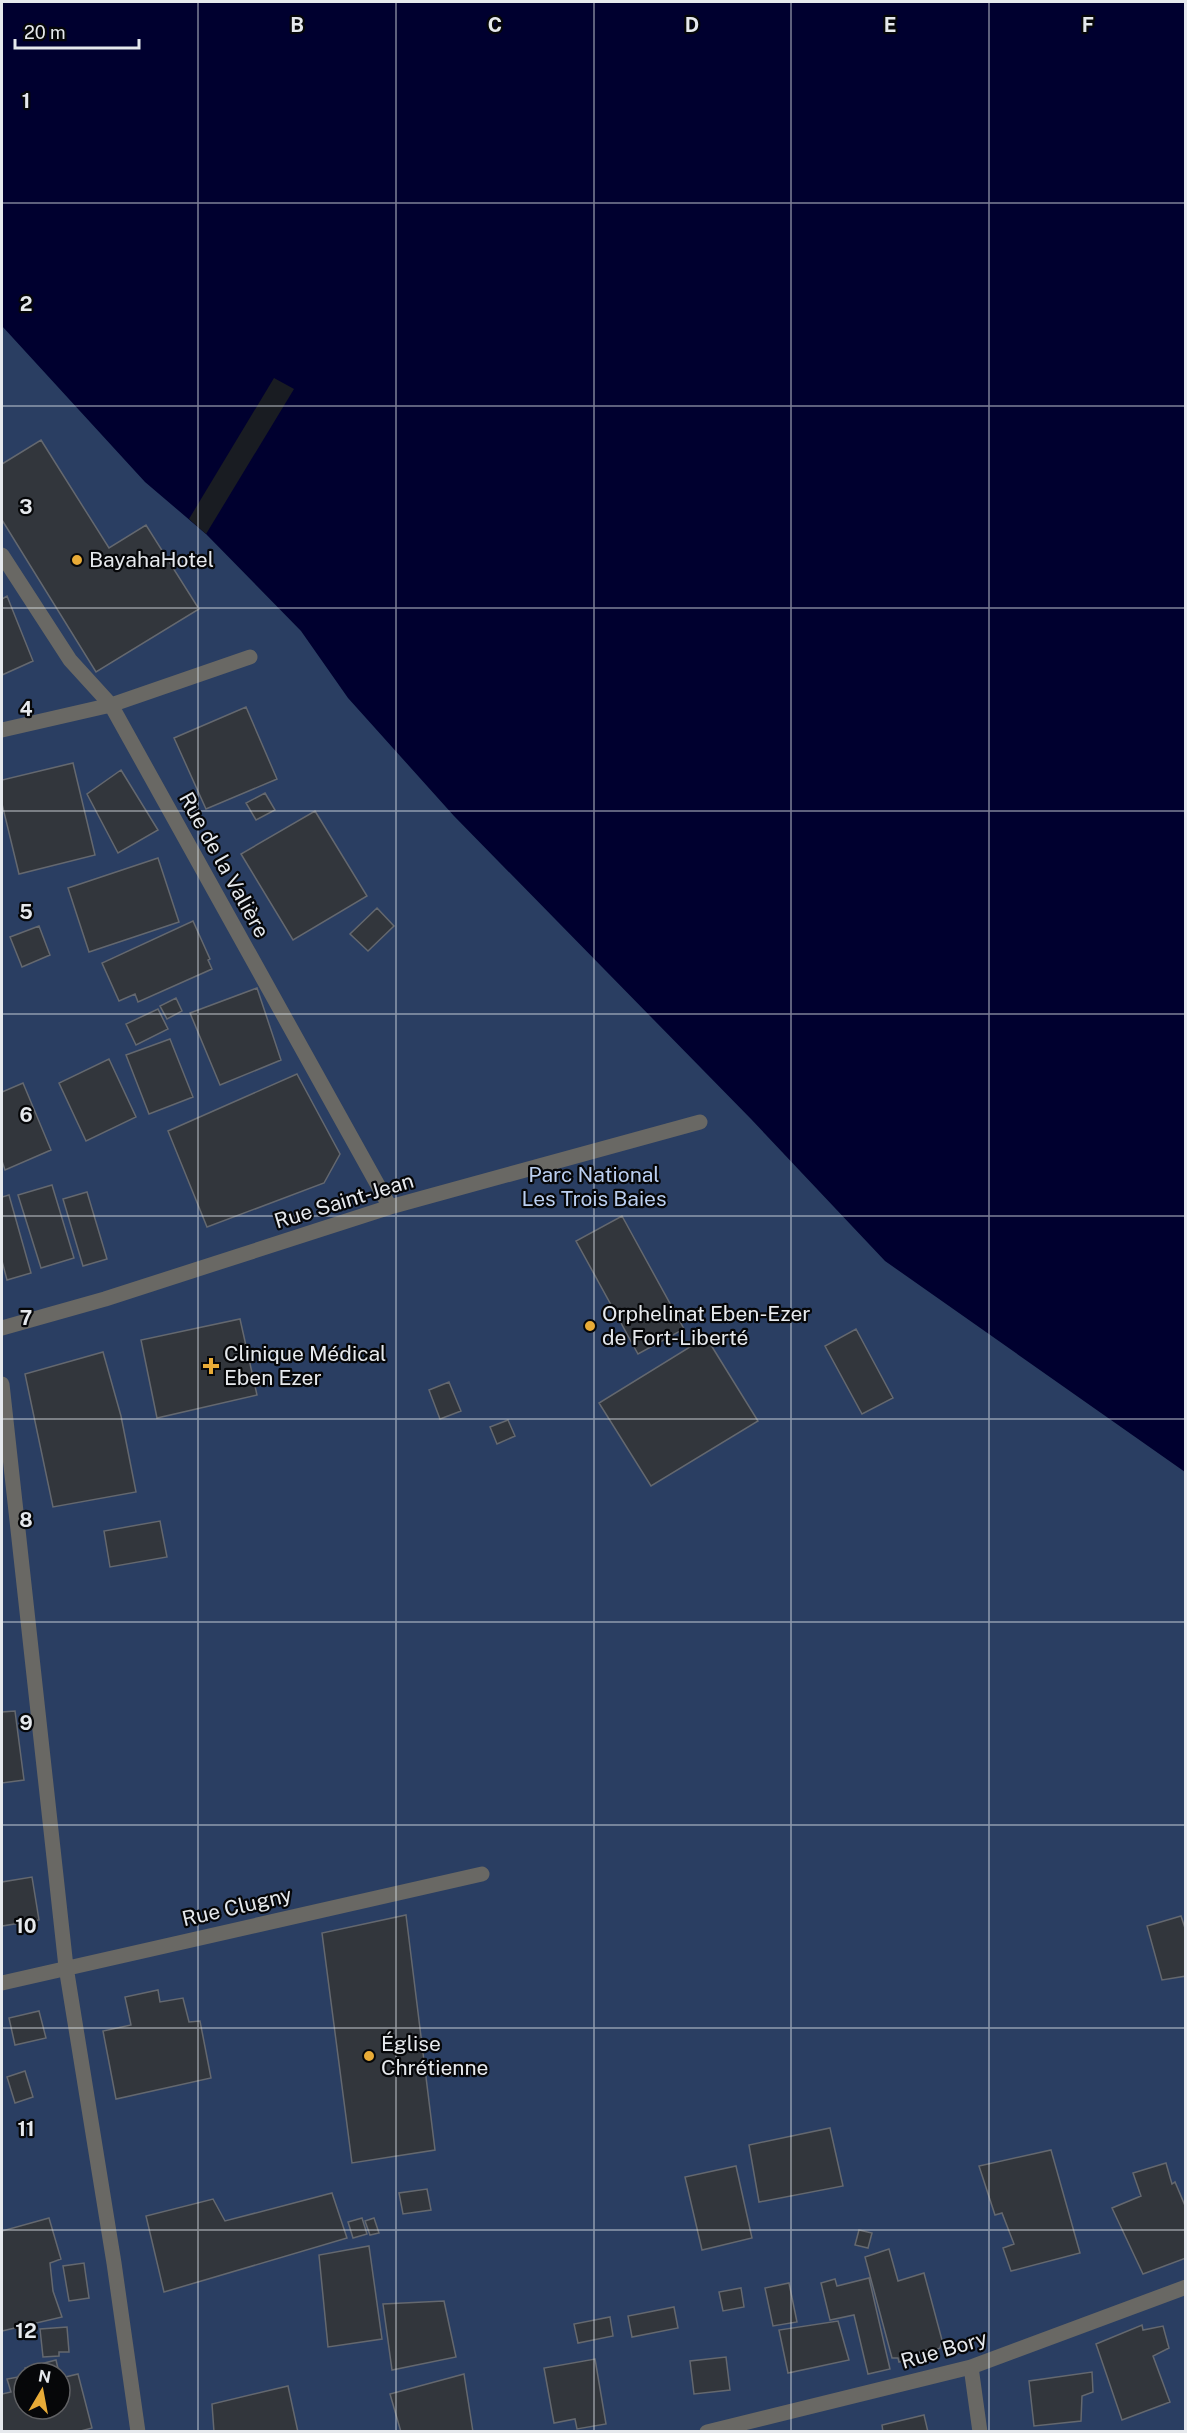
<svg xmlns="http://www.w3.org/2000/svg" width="1187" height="2433" font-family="'Public Sans',sans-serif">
  <rect width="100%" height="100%" fill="#191c22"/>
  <!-- green -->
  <path fill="#2a3e62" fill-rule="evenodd" d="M2,2H1185V2431L2,2432ZM24,2373H60V2409H24Z"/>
  <!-- water -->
  <path fill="#00002f" d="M2,2H1185V1472L885,1261L751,1119L454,816L348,698L301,631L206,534L145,482L2,326Z"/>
  <!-- pier -->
  <path fill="#191c22" d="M274,378L294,389L206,534L189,519Z"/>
  <!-- building -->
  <path fill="#32363c" stroke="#64686f" stroke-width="1.5" d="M41,440L109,548L146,525L199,609L96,672L2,520V464Z
    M7,596L33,661L2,675V599Z
    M246,707L277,779L206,809L174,738Z
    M73,763L95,855L19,874L2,804V780Z
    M121,770L158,830L118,853L87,794Z
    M265,793L275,810L256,820L246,803Z
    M315,811L367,896L293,940L241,854Z
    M158,858L179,922L89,952L68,888Z
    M377,908L394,926L368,951L350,934Z
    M193,921L210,959L208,960L212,969L138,1002L135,994L119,1001L102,963Z
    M39,926L50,955L22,967L10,937Z
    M257,988L281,1060L220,1085L190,1013Z
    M176,998L182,1011L167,1019L160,1006Z
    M158,1009L168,1029L136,1045L126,1024Z
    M170,1039L193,1097L149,1114L126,1055Z
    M109,1059L136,1117L86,1141L59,1083Z
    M297,1074L340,1154L324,1183L207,1227L168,1131Z
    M23,1083L51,1150L5,1170L2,1161V1092Z
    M52,1185L74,1258L41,1268L18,1195Z
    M87,1192L107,1259L83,1266L63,1199Z
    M9,1195L31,1273L7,1280L2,1261V1197Z
    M622,1216L684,1329L638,1354L576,1241Z
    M240,1319L257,1395L157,1418L141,1340Z
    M856,1329L893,1398L862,1414L825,1346Z
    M706,1337L758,1421L651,1486L599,1403Z
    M103,1352L121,1416L136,1492L53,1507L25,1374Z
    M449,1382L461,1411L440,1419L429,1390Z
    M508,1420L515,1436L497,1444L490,1427Z
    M160,1521L167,1557L110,1567L104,1531Z
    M15,1711L24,1780L2,1783V1712Z
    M32,1877L39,1920L2,1926V1882Z
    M406,1915L435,2150L352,2163L322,1933Z
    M1181,1916L1186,1931V1976L1162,1980L1147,1926Z
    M158,1990L160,2002L183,1998L189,2022L200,2021L211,2078L116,2099L103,2031L131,2025L125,1997Z
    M39,2011L46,2038L15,2045L9,2018Z
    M25,2071L33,2097L15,2103L7,2077Z
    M830,2128L843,2186L759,2202L749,2145Z
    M1051,2150L1080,2253L1011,2271L1003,2248L1014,2244L1002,2213L995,2215L979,2166Z
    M1166,2163L1172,2184L1175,2182L1186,2208V2258L1143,2274L1112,2208L1141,2196L1133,2173Z
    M736,2166L752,2238L702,2250L685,2177Z
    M427,2189L431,2210L403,2214L399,2193Z
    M332,2193L347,2238L164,2292L146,2216L213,2199L225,2221Z
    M49,2218L61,2259L50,2263L53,2291L62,2317L2,2331V2231Z
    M362,2218L367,2234L353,2238L348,2222Z
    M374,2218L379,2233L370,2235L365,2221Z
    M859,2230L872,2233L868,2248L855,2245Z
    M369,2246L382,2339L328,2347L319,2255Z
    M889,2249L898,2281L924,2273L942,2340L940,2348L928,2354L926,2350L913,2355L914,2358L899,2362L898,2358H892L865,2257Z
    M84,2263L89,2298L69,2301L63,2266Z
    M869,2278L890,2369L868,2374L854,2315L830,2320L821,2283L835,2279L837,2286Z
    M789,2283L797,2322L773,2326L765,2288Z
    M741,2288L744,2307L723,2311L719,2292Z
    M444,2301L456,2357L392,2370L383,2304Z
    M674,2307L678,2328L632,2337L628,2316Z
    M610,2317L613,2336L578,2343L574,2324Z
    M838,2321L849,2360L788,2373L779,2330Z
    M1142,2325L1143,2330L1163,2326L1169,2348L1153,2356L1170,2402L1122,2420L1096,2344Z
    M67,2327L69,2352H59V2356L43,2357L40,2329Z
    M726,2357L730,2390L694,2394L690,2361Z
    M595,2359L606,2424L577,2429L575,2419L554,2423L544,2368Z
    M56,2360L59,2373H26L25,2368Z
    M1092,2372L1093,2392L1082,2396L1081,2421L1034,2426L1029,2381Z
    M78,2374L92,2428L77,2432H2V2394L11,2392L7,2379L24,2376V2409H60V2375L61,2378Z
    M464,2374L473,2432H401L390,2394Z
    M288,2386L298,2432H214L212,2404Z
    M924,2415L928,2432H883L882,2425Z"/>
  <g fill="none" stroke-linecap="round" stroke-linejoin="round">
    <!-- minor -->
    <path stroke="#696864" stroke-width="15" d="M2,555L70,660L111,705L390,1207
      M2,730L111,705L250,657
      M2,1328L105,1299L390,1207L700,1122
      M2,1384L66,1967L114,2263L138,2432
      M2,1983L482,1874
      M971,2367L980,2432
      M707,2432L971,2367L1186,2287"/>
  </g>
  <!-- grid -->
  <path fill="none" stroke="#e6e9ed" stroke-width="1.5" stroke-opacity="0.55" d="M198,2V2432M396,2V2432M594,2V2432M791,2V2432M989,2V2432M2,203H1186M2,406H1186M2,608H1186M2,811H1186M2,1014H1186M2,1216H1186M2,1419H1186M2,1622H1186M2,1825H1186M2,2028H1186M2,2230H1186"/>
  <!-- markers -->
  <g fill="#e8ab37" stroke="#060709" stroke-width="2">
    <circle cx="77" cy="560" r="6"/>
    <circle cx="590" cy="1326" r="6"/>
    <path d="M208 1357h6v6h6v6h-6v6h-6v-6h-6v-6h6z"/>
    <circle cx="369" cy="2056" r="6"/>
  </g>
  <g text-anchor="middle" stroke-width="4.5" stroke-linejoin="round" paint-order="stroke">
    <!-- poi labels -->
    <g font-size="21" fill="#e6e9ed" stroke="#060709" text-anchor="start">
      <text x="89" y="567">BayahaHotel</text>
      <text x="602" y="1321">Orphelinat Eben-Ezer<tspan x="602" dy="24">de Fort-Liberté</tspan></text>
      <text x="224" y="1361">Clinique Médical<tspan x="224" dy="24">Eben Ezer</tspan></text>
      <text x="381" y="2051">Église<tspan x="381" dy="24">Chrétienne</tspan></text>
    </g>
    <!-- street labels -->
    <g font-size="21" fill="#e6e9ed" stroke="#060709">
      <text transform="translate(224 865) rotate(61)" y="7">Rue de la Valière</text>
      <text transform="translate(344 1201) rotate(-17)" y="7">Rue Saint-Jean</text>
      <text transform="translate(237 1907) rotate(-13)" y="7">Rue Clugny</text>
      <text transform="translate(944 2350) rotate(-16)" y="7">Rue Bory</text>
    </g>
    <!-- park labels -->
    <g font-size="21" fill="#bbcff0" stroke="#060709">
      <text x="594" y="1182">Parc National<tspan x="594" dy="24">Les Trois Baies</tspan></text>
    </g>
  </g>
  <g font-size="20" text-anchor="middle" font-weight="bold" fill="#e6e9ed" stroke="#060709" stroke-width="4.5" stroke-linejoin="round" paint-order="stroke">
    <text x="297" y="32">B</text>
    <text x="495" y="32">C</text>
    <text x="692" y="32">D</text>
    <text x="890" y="32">E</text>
    <text x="1088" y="32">F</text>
    <text x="26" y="108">1</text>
    <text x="26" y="311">2</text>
    <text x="26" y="514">3</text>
    <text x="26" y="716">4</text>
    <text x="26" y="919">5</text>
    <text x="26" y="1122">6</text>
    <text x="26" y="1325">7</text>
    <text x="26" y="1527">8</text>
    <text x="26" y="1730">9</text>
    <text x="26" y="1933">10</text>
    <text x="26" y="2136">11</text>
    <text x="26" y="2338">12</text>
  </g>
  <!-- border -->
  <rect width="1187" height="2433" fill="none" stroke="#e6e9ed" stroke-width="6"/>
  <!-- north arrow -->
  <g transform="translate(42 2391) rotate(10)"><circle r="28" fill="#060709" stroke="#606164" stroke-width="1.5"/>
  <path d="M0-4.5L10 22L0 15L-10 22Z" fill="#e8ab37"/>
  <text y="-9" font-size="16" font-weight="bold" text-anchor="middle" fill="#e6e9ed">N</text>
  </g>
  <!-- scale -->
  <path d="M15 39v9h124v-9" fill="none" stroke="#e6e9ed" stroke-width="3"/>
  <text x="24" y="39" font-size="18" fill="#e6e9ed" stroke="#060709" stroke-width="4.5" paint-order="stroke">20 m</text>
</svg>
